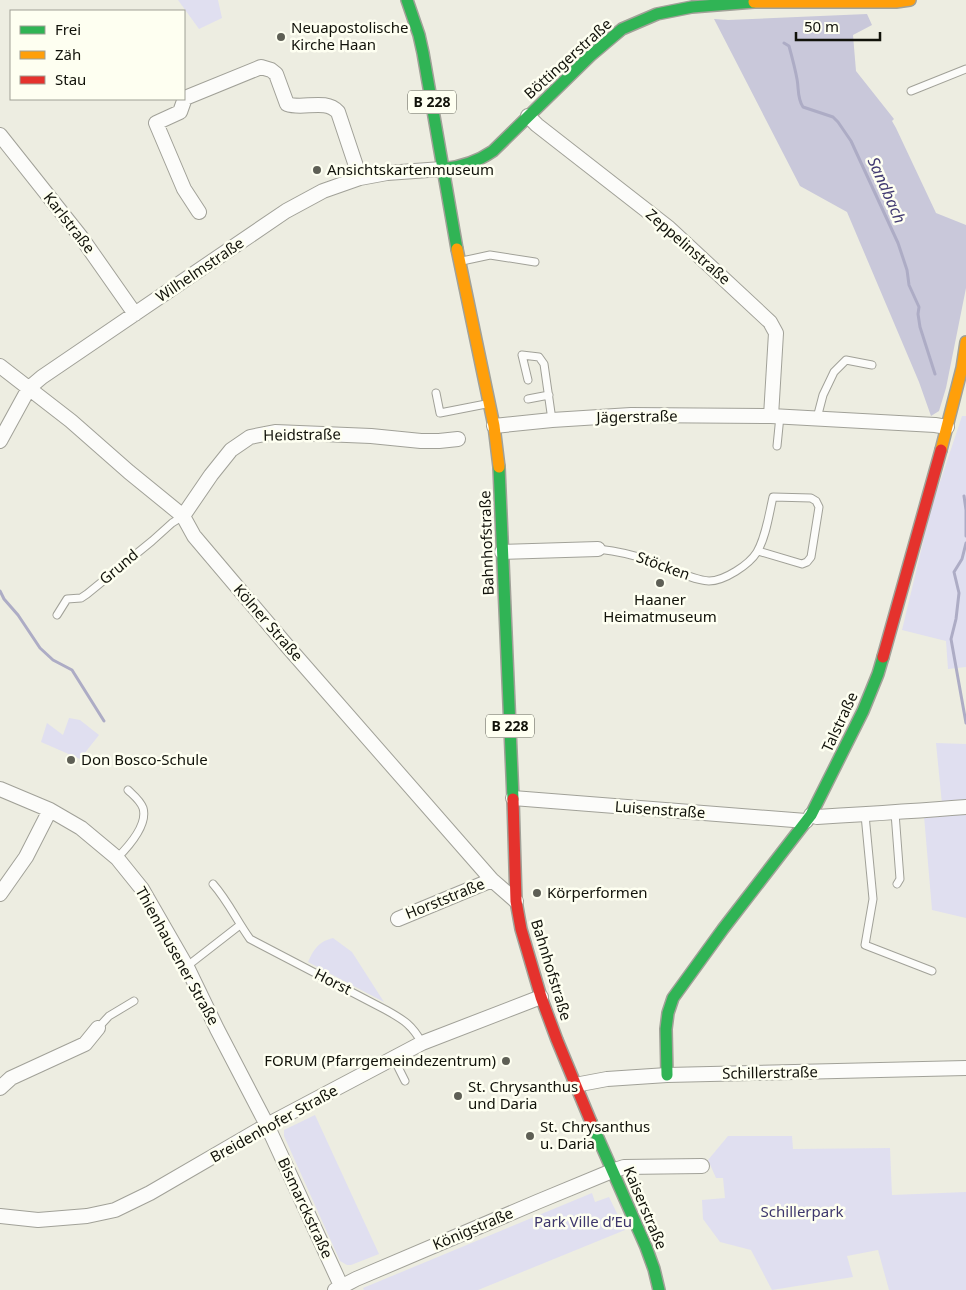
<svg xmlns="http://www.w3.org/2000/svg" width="966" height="1290" font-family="'Noto Sans',sans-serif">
  <rect width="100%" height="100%" fill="#edede1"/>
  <!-- green -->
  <path fill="#e0dff0" d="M178,0H218L222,18L199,29Z
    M962,416H966V667L948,669L946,641L902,630L931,509Z
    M69,718L80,720L99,735L80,759L41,742L47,723L63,735Z
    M936,743L966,744V918L932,910L924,816L943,814Z
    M333,938L352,952L384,1002L308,962C314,949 318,942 333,938Z
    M315,1115L379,1254L351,1265H347L340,1261L284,1136V1130Z
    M728,1136H792L793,1149L890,1148L892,1195L966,1192V1290H889L878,1250L847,1256L853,1277L772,1290L751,1250L720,1242L703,1219L702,1200L725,1198L723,1178H716L708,1160Z
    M592,1193L595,1202L609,1197L625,1230L478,1290H364L363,1288Z"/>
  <!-- forest -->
  <path fill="#c9c8da" d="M867,14L872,25L853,35L856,71L894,119L892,121L896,128L936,213L966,225V288L946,388L939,411L931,416L919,382L847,212L800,186L714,19L728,20Z"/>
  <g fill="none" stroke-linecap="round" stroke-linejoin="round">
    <!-- stream -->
    <path stroke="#adacc5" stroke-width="3" d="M784,43L789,46C792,57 795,68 797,79C799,89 797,98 803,107L833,117L838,122L851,141L898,243L907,270L909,285L919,307L918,314L920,327L935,374
      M964,496L966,510V536
      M966,543L962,559L954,572L959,593L956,619L951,639L966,723
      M0,591L4,599L18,615L40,648L53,660L72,670L104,721"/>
    <!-- lane casing -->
    <g stroke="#a1a198" stroke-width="9">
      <path id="lane" d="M911,91L966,69
        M462,261L490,255L535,262
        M528,380L522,355L539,357L544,364L552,420
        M436,393L440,413L486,404
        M528,399L549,395
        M817,418L823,395L834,372L846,360L872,365
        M777,446L780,416
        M598,549C617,551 635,555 654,562C670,568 692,580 709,581C724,581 749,565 757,552C766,537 769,514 773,497L811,498L816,501L819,507L811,557L807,562L802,564L758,551
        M57,615L67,599L81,598L87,594L152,541L172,523L183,516
        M895,813L900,879L897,884
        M865,815L873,899L865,945L932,971
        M117,858C128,847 148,825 143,808C140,800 133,795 128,790
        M213,884C228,901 237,921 250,939L386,1010C404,1020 412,1025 422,1043
        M186,967L240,925
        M98,1028L109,1016L134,1001
        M394,1059L405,1081"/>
    </g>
    <!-- street casing -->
    <g stroke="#a1a198" stroke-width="16">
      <path id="street" d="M528,116L537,125L669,228L770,322L776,333L771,416
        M0,135L81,237L135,314
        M199,212L184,189L156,123L180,112L185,98L261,67L271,70L276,74L287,104C303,110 325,98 338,112L360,178
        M0,366L71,421L129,472L183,516L194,536L288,647L492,880L516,901
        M494,426L552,420L631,415L771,416L935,425L947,427
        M0,441L29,388L42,377L286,211L323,191L360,178L387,173L442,169
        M183,516L211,475L231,450L250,437L275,432L371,436L421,441H439L458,439
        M502,552L598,549
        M0,789L50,810L81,828L117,858L142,889L188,969L217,1029L267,1125L343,1290
        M513,798L806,821
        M811,815L817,817C867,814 916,811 966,807
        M0,894L26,857L50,810
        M398,919L492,880
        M575,1085L607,1079L667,1075L966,1068
        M0,1088L11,1078L85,1044L98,1028
        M0,1216L38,1220L87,1216L115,1210L150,1193L267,1125L422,1043L541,997
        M335,1290L356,1279L537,1202L612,1171L624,1167L702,1166"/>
    </g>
    <!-- fast casing -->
    <g stroke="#a1a198" stroke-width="14">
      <path id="fast" d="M407,0L419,35L423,53L457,249
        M442,169C462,167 477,162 493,151L590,56L622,29L657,14L692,7L754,2
        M499,467L513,799
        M667,1075L666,1029L668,1013L673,998L723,929L811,815L863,711L878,674L883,657
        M591,1122L646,1247L654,1269L659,1290"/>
    </g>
    <!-- slow casing -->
    <g stroke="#a1a198" stroke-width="14">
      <path id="slow" d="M754,2H896L910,0
        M457,249L494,426L499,467
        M941,450L962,368L966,342"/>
    </g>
    <!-- jam casing -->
    <g stroke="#a1a198" stroke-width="14">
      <path id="jam" d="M883,657L941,450
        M513,799L516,901L521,929L541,997L557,1040L591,1122"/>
    </g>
    <!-- lane -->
    <use href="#lane" stroke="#fcfcfa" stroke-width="7"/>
    <!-- street -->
    <use href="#street" stroke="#fcfcfa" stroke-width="14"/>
    <!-- fast -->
    <use href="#fast" stroke="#30b455" stroke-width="11"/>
    <!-- slow -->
    <use href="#slow" stroke="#ff9f0a" stroke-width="11"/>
    <!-- jam -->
    <use href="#jam" stroke="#e5322d" stroke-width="11"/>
  </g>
  <!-- markers -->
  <g fill="#5e5f55" stroke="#fefff1" stroke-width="2">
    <circle cx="281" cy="37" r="5"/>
    <circle cx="317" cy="170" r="5"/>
    <circle cx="660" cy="583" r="5"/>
    <circle cx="71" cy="760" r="5"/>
    <circle cx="537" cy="893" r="5"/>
    <circle cx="506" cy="1061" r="5"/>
    <circle cx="458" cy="1096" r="5"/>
    <circle cx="530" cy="1136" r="5"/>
  </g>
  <g text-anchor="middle" stroke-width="5" stroke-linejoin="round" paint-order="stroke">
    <!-- shield labels -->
    <g fill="#fefff1" stroke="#58594f" stroke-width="1">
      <rect x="408" y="90.5" width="48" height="23" rx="4"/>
      <rect x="486" y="714.5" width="48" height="23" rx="4"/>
    </g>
    <g font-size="14" font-weight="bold" fill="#11120a">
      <text x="432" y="107">B 228</text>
      <text x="510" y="731">B 228</text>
    </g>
    <!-- poi labels -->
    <g font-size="15" fill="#11120a" stroke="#fefff1" text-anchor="start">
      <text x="291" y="33">Neuapostolische<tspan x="291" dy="17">Kirche Haan</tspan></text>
      <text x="327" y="175">Ansichtskartenmuseum</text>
      <text x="660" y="605" text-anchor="middle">Haaner<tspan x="660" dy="17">Heimatmuseum</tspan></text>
      <text x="81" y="765">Don Bosco-Schule</text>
      <text x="547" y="898">Körperformen</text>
      <text x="496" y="1066" text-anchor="end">FORUM (Pfarrgemeindezentrum)</text>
      <text x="468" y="1092">St. Chrysanthus<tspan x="468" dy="17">und Daria</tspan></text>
      <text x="540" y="1132">St. Chrysanthus<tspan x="540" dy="17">u. Daria</tspan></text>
    </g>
    <!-- street labels -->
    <g font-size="15" fill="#11120a" stroke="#fefff1">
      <text transform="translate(568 59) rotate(-42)" y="5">Böttingerstraße</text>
      <text transform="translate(69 223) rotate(52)" y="5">Karlstraße</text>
      <text transform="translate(688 247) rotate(41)" y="5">Zeppelinstraße</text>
      <text transform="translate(200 270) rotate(-34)" y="5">Wilhelmstraße</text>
      <text transform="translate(637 417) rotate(-1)" y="5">Jägerstraße</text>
      <text transform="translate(302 435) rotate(-1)" y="5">Heidstraße</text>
      <text transform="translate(487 543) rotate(-92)" y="5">Bahnhofstraße</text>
      <text transform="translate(663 566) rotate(20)" y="5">Stöcken</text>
      <text transform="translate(119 567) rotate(-40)" y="5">Grund</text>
      <text transform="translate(268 623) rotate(49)" y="5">Kölner Straße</text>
      <text transform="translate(840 722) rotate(-65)" y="5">Talstraße</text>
      <text transform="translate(660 810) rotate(4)" y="5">Luisenstraße</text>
      <text transform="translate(445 899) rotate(-22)" y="5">Horststraße</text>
      <text transform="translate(177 956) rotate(61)" y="5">Thienhausener Straße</text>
      <text transform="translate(551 970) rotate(73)" y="5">Bahnhofstraße</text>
      <text transform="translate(333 982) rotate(27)" y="5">Horst</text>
      <text transform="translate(770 1073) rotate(-1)" y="5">Schillerstraße</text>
      <text transform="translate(274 1124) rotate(-29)" y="5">Breidenhofer Straße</text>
      <text transform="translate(305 1208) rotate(65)" y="5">Bismarckstraße</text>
      <text transform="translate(645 1208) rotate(67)" y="5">Kaiserstraße</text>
      <text transform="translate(473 1229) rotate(-23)" y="5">Königstraße</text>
    </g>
    <!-- park labels -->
    <g font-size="15" fill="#3d366c" stroke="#fefff1">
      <text x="802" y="1217">Schillerpark</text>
      <text x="583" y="1227">Park Ville d’Eu</text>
    </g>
    <!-- water labels -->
    <g font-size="16" font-style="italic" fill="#413a71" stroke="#fefff1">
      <text transform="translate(887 190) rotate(66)" y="6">Sandbach</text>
    </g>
  </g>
  <!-- legend -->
  <rect x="10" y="10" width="175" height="90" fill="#fefff1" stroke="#9fa095"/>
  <rect x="20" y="26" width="25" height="8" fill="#30b455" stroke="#9fa095"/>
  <text x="55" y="35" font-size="15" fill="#11120a">Frei</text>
  <rect x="20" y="51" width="25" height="8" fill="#ff9f0a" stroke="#9fa095"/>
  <text x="55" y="60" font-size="15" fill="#11120a">Zäh</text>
  <rect x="20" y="76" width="25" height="8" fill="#e5322d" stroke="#9fa095"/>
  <text x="55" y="85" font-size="15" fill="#11120a">Stau</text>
  <!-- scale -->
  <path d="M796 32v8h84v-8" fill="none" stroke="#11120a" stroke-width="2.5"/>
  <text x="804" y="32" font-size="15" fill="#11120a" stroke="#fefff1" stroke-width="4" paint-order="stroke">50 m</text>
</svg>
